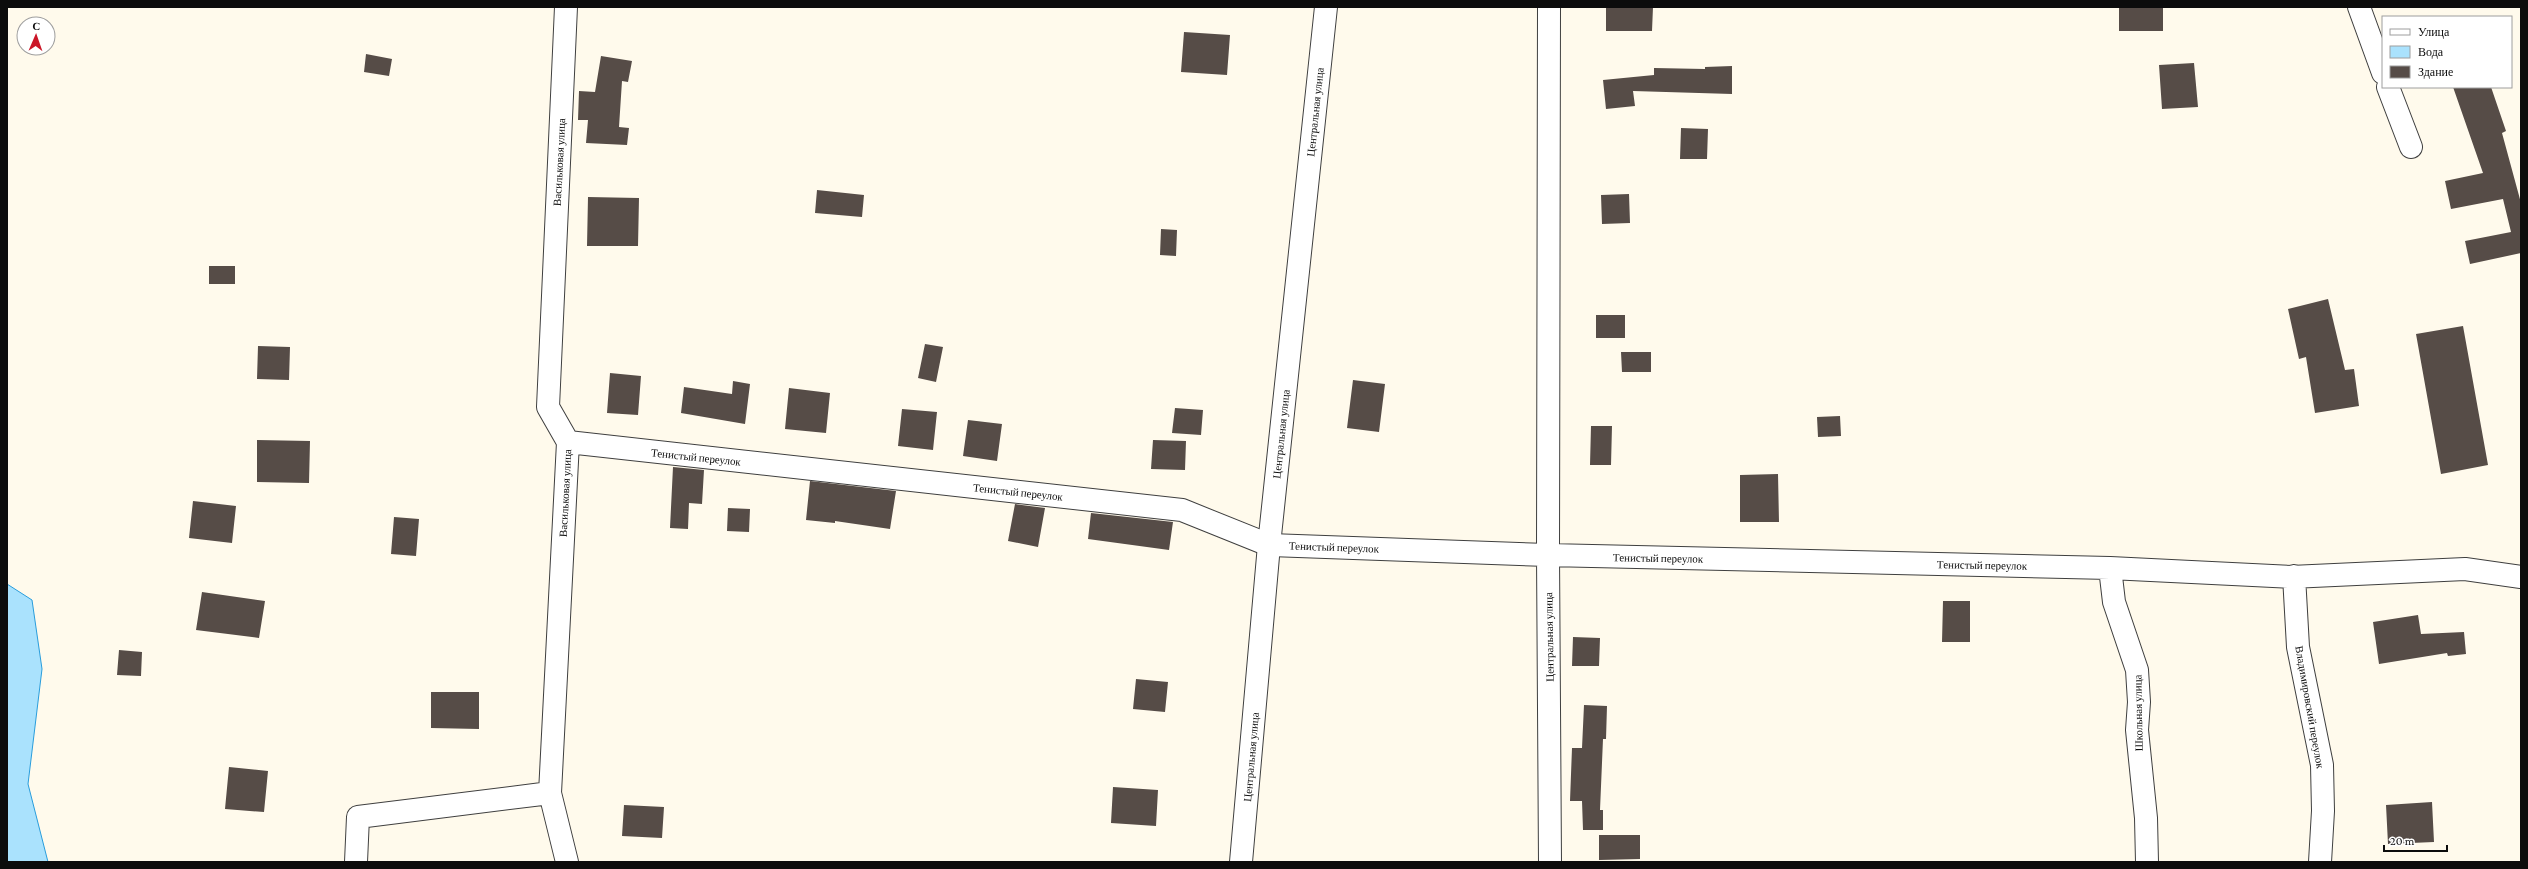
<svg xmlns="http://www.w3.org/2000/svg" width="2528" height="869" font-family="'Crimson Pro',serif">
  <rect width="100%" height="100%" fill="#fffaec"/>
  <!-- water -->
  <path fill="#aae2fd" stroke="#299ddc" d="M7,584L32,600L42,669L28,784L48,862H7Z"/>
  <!-- building -->
  <path fill="#564c47" d="M1606,7H1653L1652,31H1606Z
    M2119,7H2163V31H2119Z
    M1184,32L1230,35L1227,75L1181,72Z
    M366,54L392,59L389,76L364,72Z
    M601,56L632,61L628,82L622,81L619,127L629,128L627,145L586,143L588,120H578L579,91L595,92Z
    M2194,63L2198,107L2162,109L2159,65Z
    M1732,66V94L1633,91L1635,106L1606,109L1603,80L1654,75V68L1705,69V67Z
    M2453,87H2491L2506,131L2502,133L2521,203V253L2470,264L2465,241L2511,232L2503,199L2451,209L2445,181L2483,173Z
    M1681,128L1708,129L1707,159H1680Z
    M817,190L864,195L862,217L815,213Z
    M1629,194L1630,223L1602,224L1601,195Z
    M588,197L639,198L638,246H587Z
    M1161,229L1177,230L1176,256L1160,255Z
    M209,266H235V284H209Z
    M2328,299L2345,370L2354,369L2359,406L2315,413L2306,357L2299,359L2288,309Z
    M1596,315H1625V338H1596Z
    M2463,326L2488,465L2441,474L2416,334Z
    M925,344L943,347L936,382L918,378Z
    M258,346L290,347L289,380L257,379Z
    M1621,352H1651V372H1622Z
    M610,373L641,376L638,415L607,413Z
    M1353,380L1385,384L1379,432L1347,428Z
    M733,381L750,384L745,424L681,413L684,387L732,394Z
    M789,388L830,393L826,433L785,429Z
    M1175,408L1203,410L1201,435L1172,433Z
    M902,409L937,412L933,450L898,446Z
    M1840,416L1841,436L1818,437L1817,417Z
    M968,420L1002,424L997,461L963,456Z
    M1591,426H1612L1611,465H1590Z
    M257,440L310,441L309,483L257,482Z
    M1153,440L1186,441L1185,470L1151,469Z
    M673,467L704,470L702,504L689,503L688,529L670,528Z
    M1778,474L1779,522H1740V475Z
    M810,481L896,491L890,529L835,521V523L806,520Z
    M193,501L236,506L232,543L189,538Z
    M1015,504L1045,508L1038,547L1008,541Z
    M728,508L750,509L749,532L727,531Z
    M1091,513L1173,522L1169,550L1088,539Z
    M394,517L419,519L416,556L391,554Z
    M202,592L265,601L259,638L196,630Z
    M1943,601H1970V642H1942Z
    M2418,615L2421,634L2464,632L2466,654L2448,656L2447,653L2379,664L2373,622Z
    M1573,637L1600,638L1599,666H1572Z
    M119,650L142,652L141,676L117,675Z
    M1136,679L1168,682L1165,712L1133,709Z
    M431,692H479V729L431,728Z
    M1584,705L1607,706L1606,739H1603L1600,810H1603V830H1583L1582,801H1570L1572,748H1582Z
    M229,767L268,771L264,812L225,809Z
    M1113,787L1158,790L1156,826L1111,823Z
    M2432,802L2434,842L2388,844L2386,805Z
    M624,805L664,807L662,838L622,836Z
    M1599,835H1640V859L1599,860Z"/>
  <g fill="none" stroke-linecap="round" stroke-linejoin="round">
    <!-- minor casing -->
    <g stroke="#3f3f3f" stroke-width="24">
      <path id="minor" d="M566,7L548,407L568,442L550,793L567,862
        M1549,7L1548,555L1550,862
        M2359,7L2383,73
        M2388,87L2411,147
        M568,442L1182,510L1269,545L1548,555L2110,568L2291,577L2465,569L2521,577
        M2110,568L2114,602L2137,670L2139,702L2137,730L2146,818L2147,862
        M2294,576L2298,647L2322,765L2323,811L2320,862
        M356,862L358,817L550,793"/>
    </g>
    <!-- tertiary casing -->
    <g stroke="#3f3f3f" stroke-width="24">
      <path id="tertiary" d="M1241,862L1269,545L1326,7"/>
    </g>
    <!-- minor -->
    <use href="#minor" stroke="#fff" stroke-width="22"/>
    <!-- tertiary -->
    <use href="#tertiary" stroke="#fff" stroke-width="22"/>
  </g>
  <g text-anchor="middle" stroke-width="4" stroke-linejoin="round" paint-order="stroke">
    <!-- street labels -->
    <g font-size="11" fill="#0c0c0c" stroke="#fff">
      <text transform="translate(1315 112) rotate(-84)" y="4">Центральная улица</text>
      <text transform="translate(559 162) rotate(-87)" y="4">Васильковая улица</text>
      <text transform="translate(1281 434) rotate(-84)" y="4">Центральная улица</text>
      <text transform="translate(696 457) rotate(6)" y="4">Тенистый переулок</text>
      <text transform="translate(1018 492) rotate(6)" y="4">Тенистый переулок</text>
      <text transform="translate(565 493) rotate(-87)" y="4">Васильковая улица</text>
      <text transform="translate(1334 547) rotate(2)" y="4">Тенистый переулок</text>
      <text transform="translate(1658 558) rotate(1)" y="4">Тенистый переулок</text>
      <text transform="translate(1982 565) rotate(1)" y="4">Тенистый переулок</text>
      <text transform="translate(1549 637) rotate(-91)" y="4">Центральная улица</text>
      <text transform="translate(2310 707) rotate(80)" y="4">Владимировский переулок</text>
      <text transform="translate(2138 713) rotate(-91)" y="4">Школьная улица</text>
      <text transform="translate(1251 757) rotate(-85)" y="4">Центральная улица</text>
    </g>
  </g>
  <!-- border -->
  <rect width="2528" height="869" fill="none" stroke="#0c0c0c" stroke-width="16"/>
  <!-- legend -->
  <rect x="2382" y="16" width="130" height="72" fill="#ffffff" stroke="#9e9e9e"/>
  <rect x="2390" y="29" width="20" height="6" fill="#ffffff" stroke="#9e9e9e"/>
  <text x="2418" y="36" font-size="12" fill="#0c0c0c">Улица</text>
  <rect x="2390" y="46" width="20" height="12" fill="#aae2fd" stroke="#9e9e9e"/>
  <text x="2418" y="56" font-size="12" fill="#0c0c0c">Вода</text>
  <rect x="2390" y="66" width="20" height="12" fill="#564c47" stroke="#9e9e9e"/>
  <text x="2418" y="76" font-size="12" fill="#0c0c0c">Здание</text>
  <!-- north arrow -->
  <g transform="translate(36 36) rotate(2)"><circle r="19" fill="#ffffff" stroke="#9e9e9e"/>
  <path d="M0-3L7 15L0 10L-7 15Z" fill="#cb1627"/>
  <text y="-6" font-size="11" font-weight="bold" text-anchor="middle" fill="#0c0c0c">С</text>
  </g>
  <!-- scale -->
  <path d="M2384 845v6h63v-6" fill="none" stroke="#0c0c0c" stroke-width="2"/>
  <text x="2390" y="845" font-size="12" fill="#0c0c0c" stroke="#ffffff" stroke-width="3" paint-order="stroke">20 m</text>
</svg>
